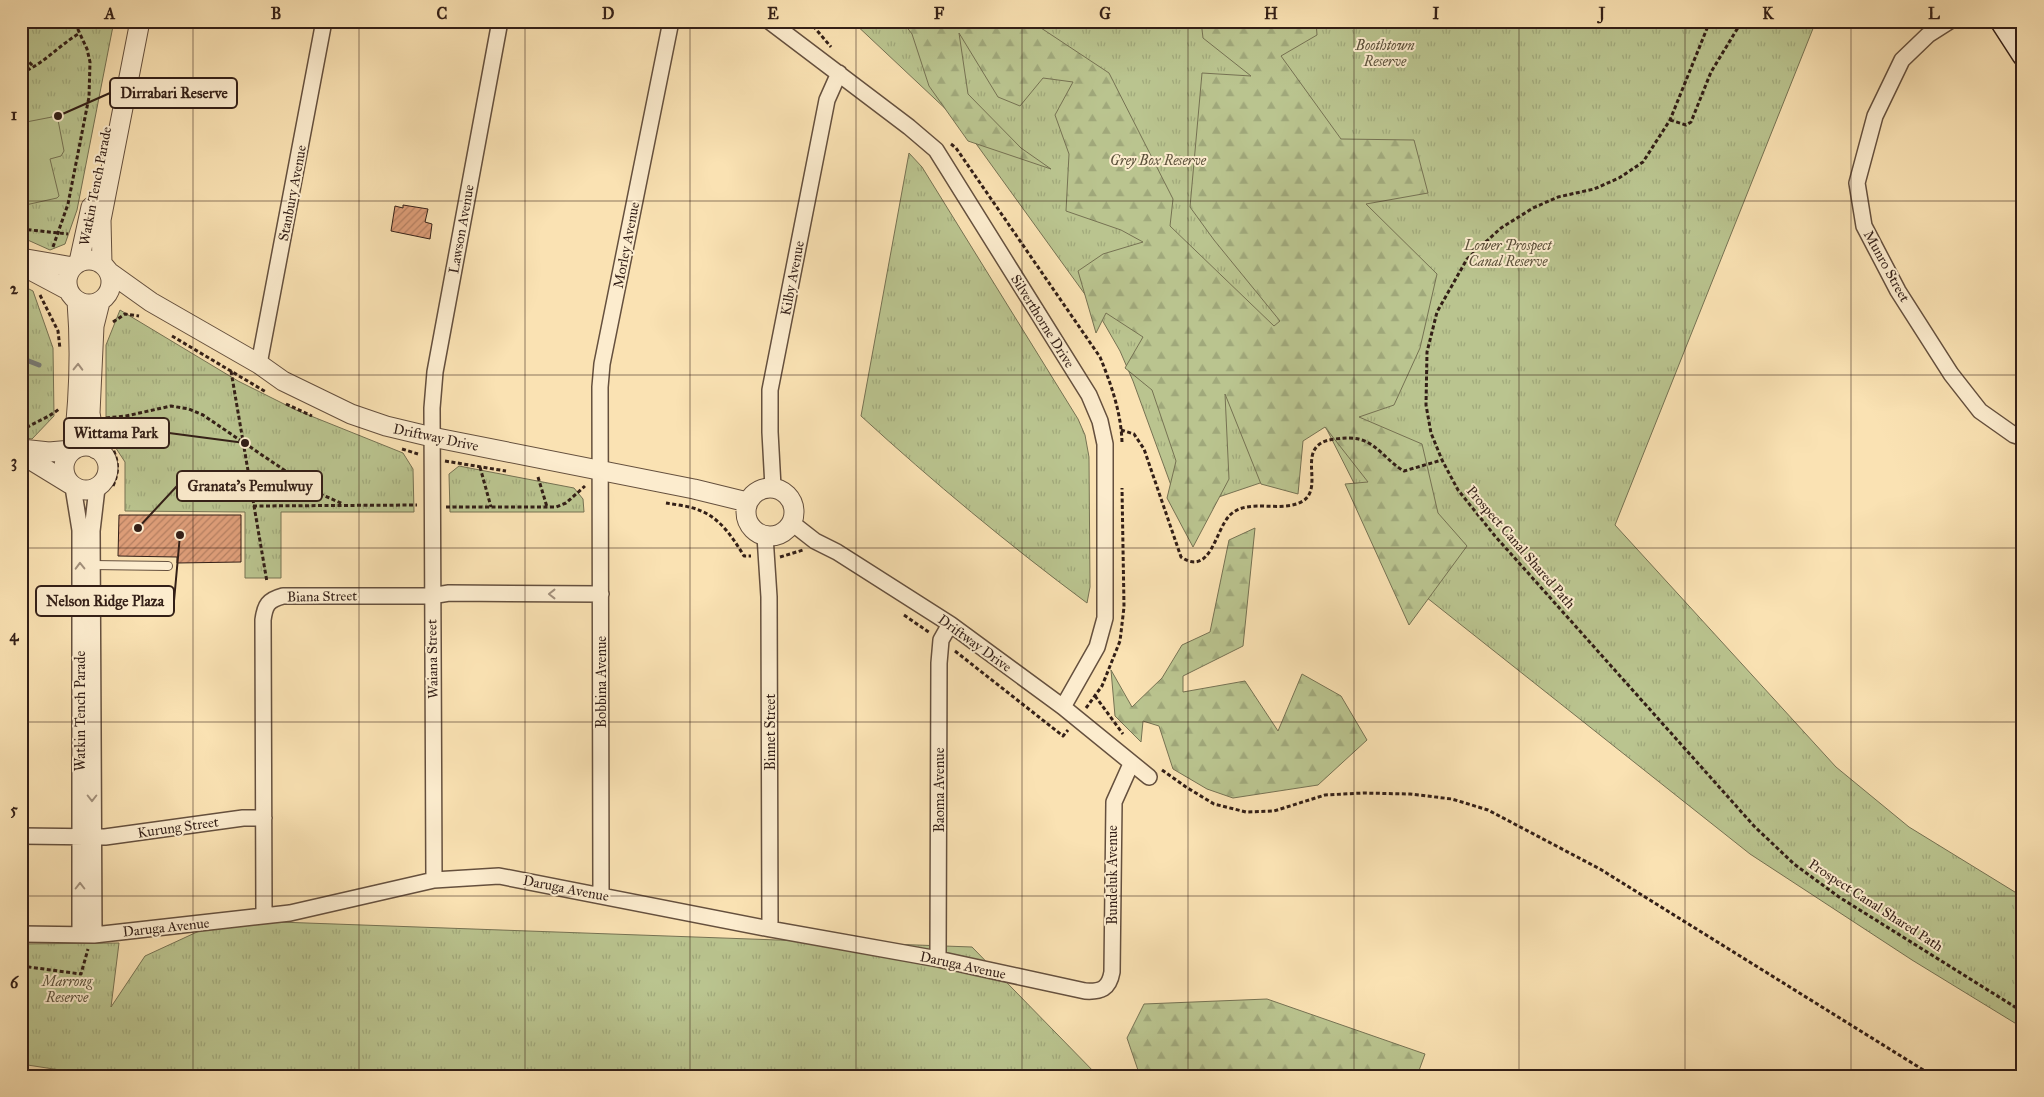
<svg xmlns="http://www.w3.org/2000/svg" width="2044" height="1097" font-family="'IM FELL Great Primer',serif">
  <defs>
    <pattern id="grass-tufts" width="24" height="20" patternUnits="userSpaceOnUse" patternTransform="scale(1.25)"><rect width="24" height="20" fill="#bac48f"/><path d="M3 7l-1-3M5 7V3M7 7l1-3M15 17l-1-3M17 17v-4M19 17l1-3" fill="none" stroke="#a0a87b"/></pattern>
    <pattern id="forest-firs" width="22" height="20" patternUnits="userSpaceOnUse" patternTransform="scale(1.25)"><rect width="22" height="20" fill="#bac48f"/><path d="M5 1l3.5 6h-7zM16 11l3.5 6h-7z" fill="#a0a87b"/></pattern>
    <pattern id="building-hatch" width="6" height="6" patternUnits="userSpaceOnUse" patternTransform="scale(1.25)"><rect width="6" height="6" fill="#dd9d78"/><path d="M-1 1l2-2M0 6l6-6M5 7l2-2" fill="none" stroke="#b47f61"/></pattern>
  </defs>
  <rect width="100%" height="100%" fill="#fae2b3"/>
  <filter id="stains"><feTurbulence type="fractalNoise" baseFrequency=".004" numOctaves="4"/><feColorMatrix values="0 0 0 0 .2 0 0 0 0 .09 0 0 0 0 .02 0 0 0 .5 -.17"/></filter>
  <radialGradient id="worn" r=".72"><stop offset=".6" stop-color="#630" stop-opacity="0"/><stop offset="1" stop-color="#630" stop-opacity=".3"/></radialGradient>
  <!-- grass -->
  <path fill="url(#grass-tufts)" stroke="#767253" d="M21,21H114L77,210L65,244L50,250L21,237Z
    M852,21H1816L1615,525L1836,767L1909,827L2023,897V1028L1912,960L1750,854L1402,578L1320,416L1269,480L1180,510L1133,381L1120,351L1097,311L977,145L951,114Z
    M909,153L922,167L1078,419L1085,435L1089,457L1090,587L1087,603C1009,545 933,482 861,416Z
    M21,285L33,291L53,348L54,416L32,439L21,437Z
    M120,310L238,381L296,410L403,453L413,469L414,512H281V578H245V512L125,511V462L106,433V345Z
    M459,466L574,488L583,499L584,512H450L449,474Z
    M223,920L972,947L1098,1076H99L21,1064V944L119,943L111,1007L145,956Z"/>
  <!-- forest -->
  <path fill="url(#forest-firs)" stroke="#767253" d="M902,21H1037L1038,26L1109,73L1173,199L1170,226L1274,326L1280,321L1214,240L1190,207L1202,73L1251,76L1203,38L1201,21H1316L1317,35L1281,56L1341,139L1414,140L1428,193L1366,204L1437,274L1420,348L1394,405L1359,417L1422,444L1438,513L1467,546L1409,625L1345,484L1368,482L1325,427L1303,441L1298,494L1261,484L1225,394L1229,479L1193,547L1167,498L1176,461L1152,390L1125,368L1143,337L1106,313L1096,333L1078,271L1103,254L1143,242L1121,230L1066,211L1069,154L1055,115L1073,82L1043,78L1020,106L998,97L959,33L968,94L1021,148L1051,169L968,141L929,86L912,34Z
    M1255,528L1243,646L1183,676V692L1245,681L1278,731L1302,674L1341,696L1367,740L1318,785L1233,798L1207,789L1173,769L1159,726L1143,721L1141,742L1115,716L1111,670L1132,707L1162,678L1182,645L1210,632L1229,540Z
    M1267,999L1425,1054L1417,1076H1140L1127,1038L1144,1004Z"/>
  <!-- pitch -->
  <path fill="#bac48f" stroke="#767253" d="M52,117L58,120L64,151L61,156L50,159L59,196L57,198L21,206V123Z"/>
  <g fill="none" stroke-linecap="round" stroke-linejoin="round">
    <!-- stream -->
    <path stroke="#777c78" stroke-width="5" d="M21,358L39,365"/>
  </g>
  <!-- building -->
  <path fill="url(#building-hatch)" stroke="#331f17" d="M403,205L428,209L425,222L432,224L430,239L391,231L395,206L403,208Z
    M119,515H241V562L177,563V557L118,556Z"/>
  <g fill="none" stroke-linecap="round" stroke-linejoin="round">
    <!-- service casing -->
    <g stroke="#65503e" stroke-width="10">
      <path id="service" d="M92,565L168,566"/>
    </g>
    <!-- minor casing -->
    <g stroke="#65503e" stroke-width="18">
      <path id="minor" d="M769,21L909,127L936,150L1089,395L1100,421L1105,444V618L1097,647L1063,707
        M1950,21L1928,35L1902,60L1875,116L1857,183L1864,226L1898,291L1951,374L1980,411L2014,435L2023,438
        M259,364L324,21
        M73,487L80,530V935
        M773,487L770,432V390L827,100L839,73
        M792,523L815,541L837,552L950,624L1063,707L1149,777
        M765,536L769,597L770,929
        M21,836L105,837L243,818H264
        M434,880L432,408L435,372L500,21
        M601,895L600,387L602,364L671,21
        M264,915L263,620C265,605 268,600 283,596H431L449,593L601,594
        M21,934L94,935L290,913L434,880L499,876L770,929L938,959L1085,991C1101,992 1109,989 1112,972L1114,802L1131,764
        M94,935L92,531L97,488
        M938,959L939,663L941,640L950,624"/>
    </g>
    <!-- tertiary casing -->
    <g stroke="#65503e" stroke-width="21">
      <path id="tertiary" d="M21,258L73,267
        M67 282a22 22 0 1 1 44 0a22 22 0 1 1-44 0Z
        M79,262L91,207
        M102,264L101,220L140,21
        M21,265L68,290
        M109,272L151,302L259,364L283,381L351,414L386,426L432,437L694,489L747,502
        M64 468a22 22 0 1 1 44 0a22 22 0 1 1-44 0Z
        M21,449L49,452L72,450
        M96,449L90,413L94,326L100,302
        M73,450C79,401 81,351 77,301
        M21,454L70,484
        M746 512a24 24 0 1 1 48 0a24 24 0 1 1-48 0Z"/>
    </g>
    <!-- secondary casing -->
    <g stroke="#331f17" stroke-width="24">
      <path id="secondary" d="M2001,21L2023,55"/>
    </g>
    <!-- path -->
    <path stroke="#331f17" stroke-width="3" stroke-dasharray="4 2.5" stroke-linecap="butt" d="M809,21L831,47
      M1710,21L1670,120L1643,162L1619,178L1594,189L1558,197L1533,208L1501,228L1467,259L1437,312L1427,352L1426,405L1431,433L1442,460L1458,490L1495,536L1754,826L1794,864L1839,897L2023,1012
      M21,45L27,60L34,67
      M21,73C44,64 59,45 80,33
      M1670,120L1686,125L1691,122L1711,72L1742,21
      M951,144L956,148L1100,357C1111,384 1121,412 1122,442
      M21,229L68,234
      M53,247L68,204L89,97L90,62L87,49L74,21
      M40,295L58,331L60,349
      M113,322L125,314L139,316
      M172,336L266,392
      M231,371L267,582
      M286,404L312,416
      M106,418L126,416L171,406L189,409L203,415L318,493L343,504
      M1121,430L1134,434L1144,449L1181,557C1211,577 1215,530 1230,515C1249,497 1281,514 1303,501C1326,486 1292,444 1335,439C1344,438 1353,437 1362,440C1378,445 1389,463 1404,471L1442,460
      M21,431C34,422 49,418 60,408
      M402,449L418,454
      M445,461L506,471
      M480,467L491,507
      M538,477L547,507
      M113,486C119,472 119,463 113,449
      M666,503C677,505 691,506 701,511C721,519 733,538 744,556H751
      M253,506L417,505
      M446,507H556L566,503L585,486
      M780,557L803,550
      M904,615L930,633
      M955,651L1063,736L1068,730
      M1095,696L1123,734
      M1086,708L1102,686L1120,641L1124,607L1122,488
      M1162,770L1186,787L1214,804L1246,812L1274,811L1325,795L1363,793L1410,794L1452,799L1488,810L1600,869L1933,1076
      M21,966L81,974L88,949"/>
    <!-- service -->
    <use href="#service" stroke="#fcecce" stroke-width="8"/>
    <!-- minor -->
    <use href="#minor" stroke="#fcecce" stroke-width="15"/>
    <!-- tertiary -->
    <use href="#tertiary" stroke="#fcecce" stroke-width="19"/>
    <!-- secondary -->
    <use href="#secondary" stroke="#fcecce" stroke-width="21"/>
  </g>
  <!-- one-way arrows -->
  <defs><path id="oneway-chevron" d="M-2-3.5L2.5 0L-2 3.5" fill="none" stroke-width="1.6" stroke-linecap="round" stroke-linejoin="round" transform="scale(1.25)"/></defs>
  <g stroke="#a2907c">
    <use href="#oneway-chevron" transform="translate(78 367) rotate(-89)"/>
    <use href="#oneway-chevron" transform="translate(80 566) rotate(-91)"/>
    <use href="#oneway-chevron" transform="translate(552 594) rotate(-180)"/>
    <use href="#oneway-chevron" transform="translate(92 798) rotate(90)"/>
    <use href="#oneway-chevron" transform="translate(80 886) rotate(-90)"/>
  </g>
  <!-- grid -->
  <path fill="none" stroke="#331f17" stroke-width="1" stroke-opacity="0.55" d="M193,21V1076M359,21V1076M525,21V1076M690,21V1076M856,21V1076M1022,21V1076M1188,21V1076M1354,21V1076M1519,21V1076M1685,21V1076M1851,21V1076M21,201H2023M21,375H2023M21,548H2023M21,722H2023M21,896H2023"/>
  <g text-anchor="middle" stroke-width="4" stroke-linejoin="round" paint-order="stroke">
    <!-- park labels -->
    <g font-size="14" font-style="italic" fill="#5c513b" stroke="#fcecce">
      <text x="1385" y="50">Boothtown<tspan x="1385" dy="16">Reserve</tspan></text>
      <text x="1158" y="165">Grey Box Reserve</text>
      <text x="1508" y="250">Lower Prospect<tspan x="1508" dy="16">Canal Reserve</tspan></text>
      <text x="67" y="986">Marrong<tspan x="67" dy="16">Reserve</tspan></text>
    </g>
    <!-- street labels -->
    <g font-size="14" fill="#331f17" stroke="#fcecce">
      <text transform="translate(95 186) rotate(-79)" y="5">Watkin Tench Parade</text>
      <text transform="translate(292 193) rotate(-79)" y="5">Stanbury Avenue</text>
      <text transform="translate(461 229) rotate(-80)" y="5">Lawson Avenue</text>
      <text transform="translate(626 245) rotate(-79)" y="5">Morley Avenue</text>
      <text transform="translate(1887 266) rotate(61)" y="5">Munro Street</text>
      <text transform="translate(792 278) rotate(-79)" y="5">Kilby Avenue</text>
      <text transform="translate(1043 321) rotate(58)" y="5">Silverthorne Drive</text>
      <text transform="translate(436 437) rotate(12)" y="5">Driftway Drive</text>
      <text transform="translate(1521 547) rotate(49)" y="5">Prospect Canal Shared Path</text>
      <text transform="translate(322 596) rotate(-1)" y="5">Biana Street</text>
      <text transform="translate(975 643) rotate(36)" y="5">Driftway Drive</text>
      <text transform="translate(432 659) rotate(-91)" y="5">Waiana Street</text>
      <text transform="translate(601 682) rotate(-90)" y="5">Bobbina Avenue</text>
      <text transform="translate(80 711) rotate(-90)" y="5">Watkin Tench Parade</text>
      <text transform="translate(770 732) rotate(-90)" y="5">Binnet Street</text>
      <text transform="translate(939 790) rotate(-90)" y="5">Baoma Avenue</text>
      <text transform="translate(178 827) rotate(-8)" y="5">Kurung Street</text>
      <text transform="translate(1112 875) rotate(-90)" y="5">Bundeluk Avenue</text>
      <text transform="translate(566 888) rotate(11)" y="5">Daruga Avenue</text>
      <text transform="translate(1876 905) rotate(33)" y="5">Prospect Canal Shared Path</text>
      <text transform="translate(166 927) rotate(-6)" y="5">Daruga Avenue</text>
      <text transform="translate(963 965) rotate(12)" y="5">Daruga Avenue</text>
    </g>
  </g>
  <!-- callouts -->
  <path fill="none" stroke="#331f17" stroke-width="2" d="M58 116L110 93M245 443L169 433M138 528L177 486M180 535L174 601"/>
  <g fill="#331f17" stroke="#fcecce" stroke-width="2">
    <circle cx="58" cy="116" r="5"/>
    <circle cx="245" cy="443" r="5"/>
    <circle cx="138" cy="528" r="5"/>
    <circle cx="180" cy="535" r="5"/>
  </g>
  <g fill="#fcecce" stroke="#331f17" stroke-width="2">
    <rect x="110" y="78" width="127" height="30" rx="5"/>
    <rect x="64" y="418" width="105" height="30" rx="5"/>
    <rect x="177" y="471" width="145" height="30" rx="5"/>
    <rect x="36" y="586" width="138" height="30" rx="5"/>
  </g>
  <g font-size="15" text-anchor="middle" font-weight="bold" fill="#331f17">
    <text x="174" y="98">Dirrabari Reserve</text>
    <text x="116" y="438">Wittama Park</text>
    <text x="250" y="491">Granata's Pemulwuy</text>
    <text x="105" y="606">Nelson Ridge Plaza</text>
  </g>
  <!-- margin -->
  <rect width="2044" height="1097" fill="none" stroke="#fae2b3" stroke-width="55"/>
  <rect x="28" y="28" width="1988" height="1042" fill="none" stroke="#331f17" stroke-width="2"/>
  <g font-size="16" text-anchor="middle" font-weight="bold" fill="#331f17">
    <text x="110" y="19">A</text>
    <text x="276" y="19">B</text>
    <text x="442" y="19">C</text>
    <text x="608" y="19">D</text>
    <text x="773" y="19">E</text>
    <text x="939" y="19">F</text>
    <text x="1105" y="19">G</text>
    <text x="1271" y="19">H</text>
    <text x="1436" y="19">I</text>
    <text x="1602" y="19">J</text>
    <text x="1768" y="19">K</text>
    <text x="1934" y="19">L</text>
    <text x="14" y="120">1</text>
    <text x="14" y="294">2</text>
    <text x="14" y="467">3</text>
    <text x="14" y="641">4</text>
    <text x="14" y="815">5</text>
    <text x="14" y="988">6</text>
  </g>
  <rect width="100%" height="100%" filter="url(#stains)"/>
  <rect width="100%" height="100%" fill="url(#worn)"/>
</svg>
